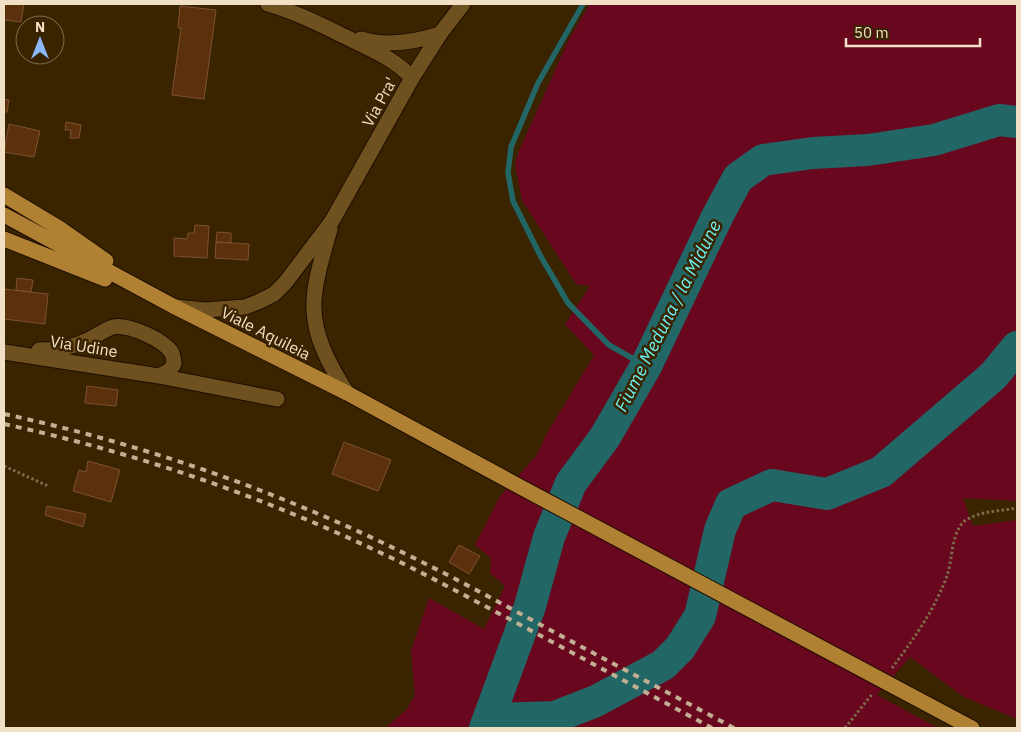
<svg xmlns="http://www.w3.org/2000/svg" width="1021" height="732" font-family="'IBM Plex Sans',sans-serif">
  <rect width="100%" height="100%" fill="#3a2400"/>
  <!-- green -->
  <path fill="#69071f" d="M590,4H1017V501L963,498L973,526L1017,520V719L964,697L910,657L877,695L938,728H385L406,710L415,696L411,651L429,598L484,629L505,586L490,573L491,558L475,545L500,496L537,455L546,435L594,355L565,324L590,286L576,284L522,200L515,164L519,151L569,39Z"/>
  <g fill="none" stroke-linecap="round" stroke-linejoin="round">
    <!-- stream -->
    <path stroke="#266" stroke-width="5.5" d="M583,4L538,83L511,147L508,173L513,201L540,255L568,303L609,345L646,366"/>
    <!-- river -->
    <path stroke="#266" stroke-width="32" d="M489,719L555,717L596,701L663,665L680,648L700,616L720,530L731,504L772,485L827,494L881,472L993,376L1017,347
      M485,728L530,606L549,537L571,483L605,437L646,366L718,215L738,178L763,160L813,153L868,150L934,140L999,120L1017,122"/>
  </g>
  <!-- building -->
  <path fill="#5b300d" stroke="#7e512f" d="M4,4H24L21,22L4,20Z
    M180,6L216,10L204,99L172,95L181,28H178Z
    M4,99L9,100L7,112H4Z
    M66,122L81,125L79,138H70L71,130H65Z
    M9,124L40,131L34,157L4,152Z
    M195,225L209,226L207,258L174,256V238L187,239L188,233H194Z
    M217,232L231,233V243L216,242Z
    M216,242L249,244L248,260L215,258Z
    M17,278L33,280L31,292L16,290Z
    M4,289L48,294L45,324L4,319Z
    M87,386L118,390L116,406L85,403Z
    M344,442L391,460L378,491L332,474Z
    M88,461L120,470L111,502L73,491L79,470L86,472Z
    M47,506L86,514L83,527L45,515Z
    M459,545L480,556L469,574L449,562Z"/>
  <g fill="none" stroke-linecap="round" stroke-linejoin="round">
    <!-- street casing -->
    <g stroke="#1d0e00" stroke-width="17">
      <path id="street" d="M268,4C296,12 323,26 350,39C372,50 395,59 412,78
        M361,39C387,47 415,42 440,34
        M39,350C57,350 72,348 88,340C96,336 104,330 113,327C128,324 163,339 172,353C173,356 174,360 174,364L169,371L159,376
        M4,352L159,376L277,399"/>
    </g>
    <!-- secondary casing -->
    <g stroke="#1d0e00" stroke-width="17">
      <path id="secondary" d="M330,229C324,252 315,277 314,301C312,335 330,366 347,393
        M175,307L205,310L245,307L258,302L274,294L285,283L332,221L412,78L440,34L463,4"/>
    </g>
    <!-- primary casing -->
    <g stroke="#1d0e00" stroke-width="17">
      <path id="primary" d="M4,195L59,228L106,261
        M4,215L173,306L347,393L513,483
        M4,239L105,279
        M893,686L972,728"/>
    </g>
    <!-- path -->
    <path stroke="#7e6a4a" stroke-width="3" stroke-dasharray="2.5 2.5" stroke-linecap="butt" d="M4,466L48,486
      M892,668C913,640 936,608 948,573C952,559 952,529 966,520C981,511 1000,511 1017,508
      M845,728L873,693"/>
    <!-- street -->
    <use href="#street" stroke="#6f501f" stroke-width="15"/>
    <!-- secondary -->
    <use href="#secondary" stroke="#6f501f" stroke-width="15"/>
    <!-- primary -->
    <use href="#primary" stroke="#b08133" stroke-width="15"/>
    <!-- rail -->
    <path stroke="#c3b094" stroke-width="4" stroke-dasharray="6 6" stroke-linecap="butt" d="M4,414C115,438 224,473 328,518C400,549 470,586 539,624C604,659 669,693 734,728
      M4,424C133,452 259,495 379,552C426,574 471,599 517,623C582,658 647,693 712,728"/>
    <!-- primary-bridge casing -->
    <g stroke="#1d0e00" stroke-width="17" stroke-linecap="butt">
      <path id="primary-bridge" d="M513,483L893,686"/>
    </g>
    <!-- primary-bridge -->
    <use href="#primary-bridge" stroke="#b08133" stroke-width="15"/>
  </g>
  <g text-anchor="middle" stroke-width="5" stroke-linejoin="round" paint-order="stroke">
    <!-- street labels -->
    <g font-size="16" fill="#f1dfc6" stroke="#3a2400">
      <text transform="translate(379 102) rotate(-61)" y="6">Via Pra'</text>
      <text transform="translate(266 333) rotate(27)" y="6">Viale Aquileia</text>
      <text transform="translate(84 346) rotate(9)" y="6">Via Udine</text>
    </g>
    <!-- water labels -->
    <g font-size="18" font-style="italic" fill="#6af2f3" stroke="#3a2400">
      <text transform="translate(668 316) rotate(-63)" y="6">Fiume Meduna / la Midune</text>
    </g>
  </g>
  <!-- border -->
  <rect width="1021" height="732" fill="none" stroke="#f1dfc6" stroke-width="10"/>
  <!-- north arrow -->
  <g transform="translate(40 40)"><circle r="24" fill="#3a2400" stroke="#836f4f"/>
  <path d="M0-4L9 19L0 12L-9 19Z" fill="#89bafc"/>
  <text y="-8" font-size="14" font-weight="bold" text-anchor="middle" fill="#f1dfc6">N</text>
  </g>
  <!-- scale -->
  <path d="M846 38v8h134v-8" fill="none" stroke="#f1dfc6" stroke-width="2.5"/>
  <text x="854" y="38" font-size="15" fill="#f1dfc6" stroke="#3a2400" stroke-width="4" paint-order="stroke">50 m</text>
</svg>
